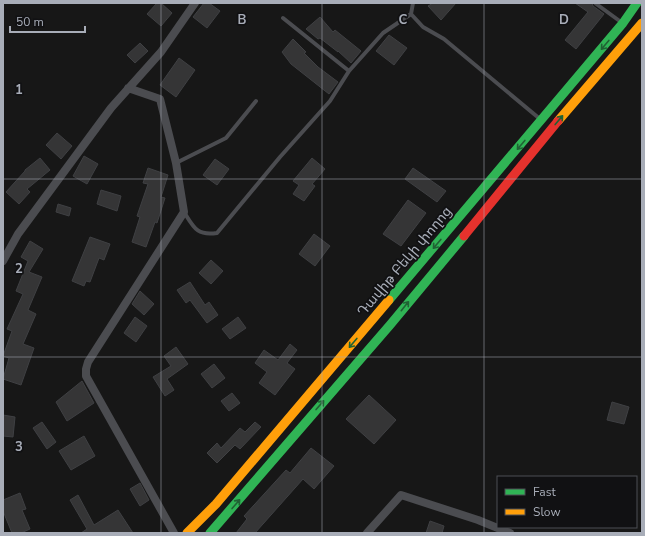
<svg xmlns="http://www.w3.org/2000/svg" width="645" height="536" font-family="'Nunito Sans','Noto Sans Armenian',sans-serif">
  <rect width="100%" height="100%" fill="#171717"/>
  <!-- building -->
  <path fill="#353536" stroke="#3f4043" d="M157,3H161L172,13L161,26L147,14Z
    M204,3H209L220,11L207,28L193,17Z
    M433,3H456L441,20L428,6Z
    M575,3H592L593,6L604,14L576,49L565,40L588,12Z
    M320,17L333,32L335,30L361,51L351,63L338,51V52L320,38L318,39L306,29Z
    M389,35L407,48L394,65L376,51Z
    M293,39L306,52L304,53L318,67L338,82L329,94L291,64L282,52Z
    M140,43L148,51L135,63L127,55Z
    M179,58L195,70L176,97L160,85Z
    M57,133L72,146L61,159L46,145Z
    M84,156L98,164L87,184L73,176Z
    M40,158L50,170L27,189L30,192L19,204L6,192L25,171V170Z
    M312,158L325,169L312,184L315,186L304,201L293,194L299,185L293,181Z
    M215,159L229,169L217,185L203,175Z
    M148,168L168,175L161,197L165,198L157,223L155,222L146,247L132,242L140,217L137,216L148,184L143,183Z
    M413,168L446,191L437,202L405,179Z
    M101,190L121,196L117,211L97,204Z
    M408,200L426,213L401,246L383,234Z
    M58,204L71,208L69,216L56,212Z
    M314,234L330,246L315,266L299,254Z
    M90,237L110,244L104,260L99,258L90,282L86,281L84,286L72,281Z
    M30,241L43,249L29,272L42,277L28,310L36,314L23,344L34,348L21,385L3,379L9,358L3,356L12,331L7,329L23,294L16,291L28,261L21,257Z
    M211,260L223,271L211,284L199,273Z
    M190,282L205,305L209,302L218,315L207,323L190,300L186,303L177,290Z
    M140,291L154,304L144,315L132,304Z
    M135,317L147,326L136,342L124,333Z
    M238,317L246,328L230,339L222,329Z
    M290,344L297,350L287,363L295,369L275,395L259,383L267,372L255,363L264,350L278,360Z
    M176,347L188,364L167,379L174,390L165,396L153,377L171,366L164,356Z
    M214,364L225,378L212,388L201,374Z
    M82,381L94,403L67,421L56,402Z
    M232,393L240,403L229,411L221,401Z
    M369,395L396,420L374,444L346,419Z
    M612,402L629,407L624,424L607,420Z
    M3,415L15,417L13,437L3,436Z
    M42,422L56,442L47,449L33,428Z
    M255,422L261,427L240,449L235,445L217,463L207,453L217,443L221,448L240,428L245,432Z
    M84,436L95,456L71,470L59,451Z
    M311,448L334,466L314,489L303,479L255,533H236L247,519L244,516L286,470L290,473Z
    M140,483L149,500L140,506L130,489Z
    M20,493L26,509L22,510L30,529L21,533H12L3,511V500Z
    M78,495L94,525L118,510L133,533H81L87,529L70,500Z
    M430,521L444,526L442,533H426Z"/>
  <g fill="none" stroke-linecap="round" stroke-linejoin="round">
    <!-- lane -->
    <path stroke="#4b4c50" stroke-width="4" d="M413,3L411,14L423,27L444,39L540,119
      M595,3L621,22
      M283,18L349,71L383,33L411,14
      M176,163L226,138L256,101
      M184,212C194,228 197,236 217,233L280,157L330,101L349,71"/>
    <!-- street -->
    <path stroke="#4b4c50" stroke-width="8" d="M128,88L160,99L176,163L184,212L88,362L86,369V376L174,533
      M3,261L18,234L111,108L161,52L195,3
      M367,533L401,495L478,520L510,533"/>
    <!-- fast -->
    <path stroke="#30b455" stroke-width="9" d="M389,300L623,23L637,3
      M210,533L390,325L464,236"/>
    <!-- slow -->
    <path stroke="#ff9f0a" stroke-width="9" d="M558,121L642,23
      M187,533L216,504L389,300"/>
    <!-- jam -->
    <path stroke="#e5322d" stroke-width="9" d="M464,236L558,121"/>
  </g>
  <!-- one-way arrows -->
  <defs><path id="oneway-shaft" d="M-6 0H5M1.5-3L5.5 0L1.5 3" fill="none" stroke-width="1.6" stroke-linecap="round" stroke-linejoin="round"/></defs>
  <g stroke="#206234">
    <use href="#oneway-shaft" transform="translate(605 45) rotate(130)"/>
    <use href="#oneway-shaft" transform="translate(559 120) rotate(-50)"/>
    <use href="#oneway-shaft" transform="translate(521 145) rotate(130)"/>
    <use href="#oneway-shaft" transform="translate(437 244) rotate(130)"/>
    <use href="#oneway-shaft" transform="translate(405 306) rotate(-51)"/>
    <use href="#oneway-shaft" transform="translate(353 343) rotate(130)"/>
    <use href="#oneway-shaft" transform="translate(320 405) rotate(-49)"/>
    <use href="#oneway-shaft" transform="translate(236 504) rotate(-49)"/>
  </g>
  <!-- grid -->
  <path fill="none" stroke="#a8adb8" stroke-width="1" stroke-opacity="0.55" d="M161,3V533M322,3V533M484,3V533M3,179H642M3,357H642"/>
  <g text-anchor="middle" stroke-width="3.5" stroke-linejoin="round" paint-order="stroke">
    <!-- street labels -->
    <g font-size="14" fill="#a8adb8" stroke="#111113">
      <text transform="translate(404 261) rotate(-50)" y="5">Դավիթ Բեկի փողոց</text>
    </g>
  </g>
  <g font-size="13" text-anchor="middle" font-weight="bold" fill="#a8adb8" stroke="#111113" stroke-width="3.5" stroke-linejoin="round" paint-order="stroke">
    <text x="242" y="24">B</text>
    <text x="403" y="24">C</text>
    <text x="564" y="24">D</text>
    <text x="19" y="94">1</text>
    <text x="19" y="273">2</text>
    <text x="19" y="451">3</text>
  </g>
  <!-- border -->
  <rect width="645" height="536" fill="none" stroke="#a8adb8" stroke-width="8"/>
  <!-- legend -->
  <rect x="497" y="476" width="140" height="52" fill="#111113" stroke="#4d4f55"/>
  <rect x="505" y="489" width="20" height="6" fill="#30b455" stroke="#4d4f55"/>
  <text x="533" y="496" font-size="12" fill="#a8adb8">Fast</text>
  <rect x="505" y="509" width="20" height="6" fill="#ff9f0a" stroke="#4d4f55"/>
  <text x="533" y="516" font-size="12" fill="#a8adb8">Slow</text>
  <!-- scale -->
  <path d="M10 26v6h75v-6" fill="none" stroke="#a8adb8" stroke-width="2"/>
  <text x="16" y="26" font-size="12" fill="#a8adb8" stroke="#111113" stroke-width="3" paint-order="stroke">50 m</text>
</svg>
